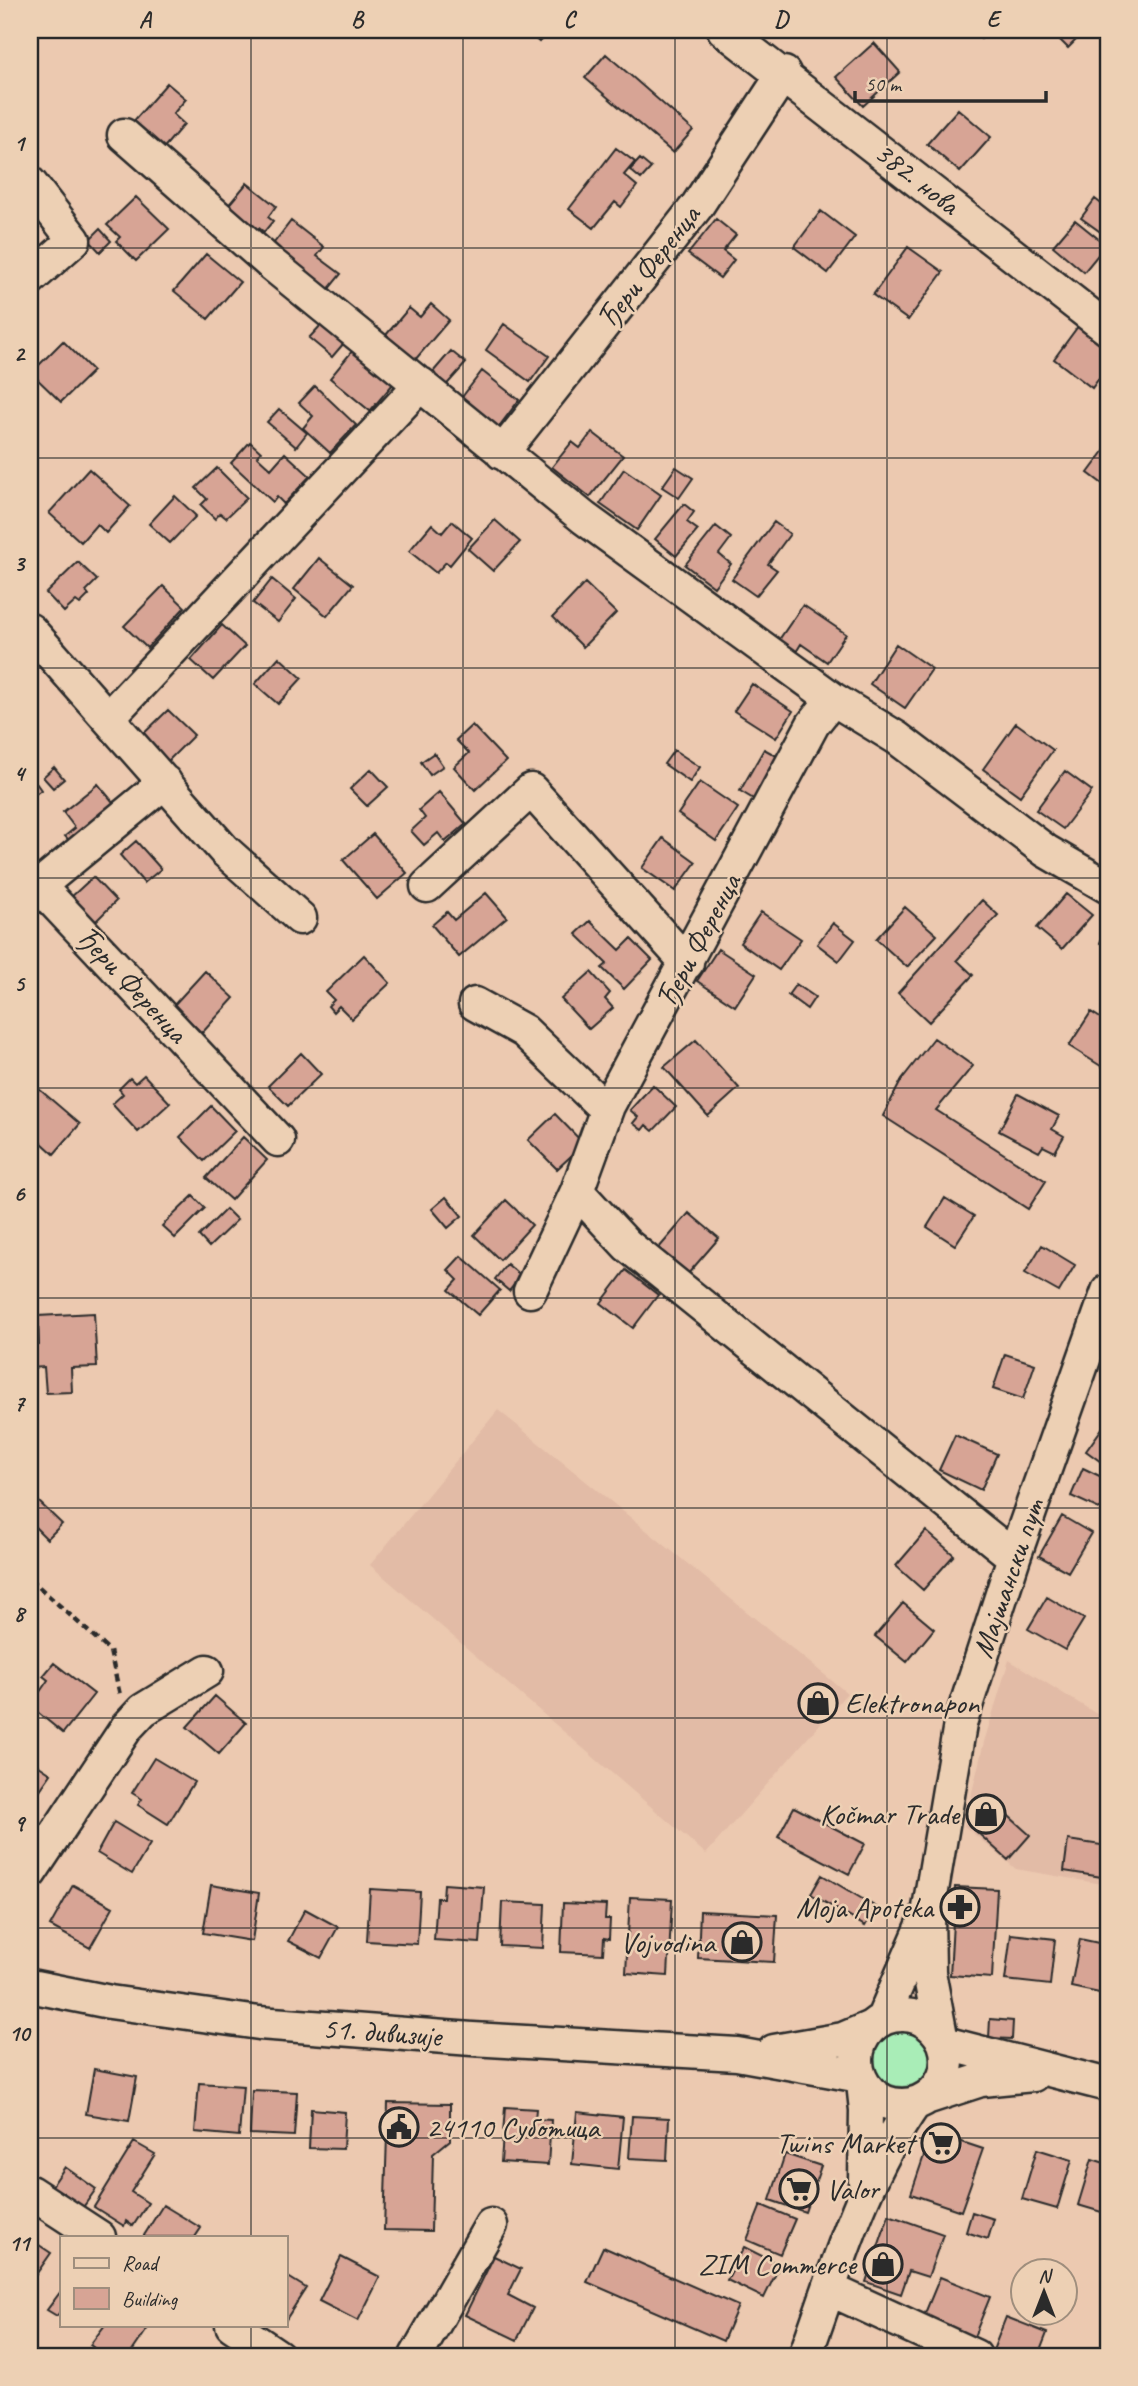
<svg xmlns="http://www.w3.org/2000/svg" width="1138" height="2386" font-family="Caveat,sans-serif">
  <rect width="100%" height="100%" fill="#ecc9b0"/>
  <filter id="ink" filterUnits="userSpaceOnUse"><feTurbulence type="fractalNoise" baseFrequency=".0143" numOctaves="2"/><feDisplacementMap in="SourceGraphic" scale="14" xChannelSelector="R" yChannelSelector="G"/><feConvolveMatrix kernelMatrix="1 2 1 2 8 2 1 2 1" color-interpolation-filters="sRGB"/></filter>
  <g filter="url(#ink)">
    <!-- built -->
    <path fill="#e2bba6" d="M498,1410L847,1693L706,1854L370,1565Z
      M1009,1660L1108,1721V1885L1016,1869L964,1826L984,1742Z"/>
    <!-- green -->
    <path fill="#a9edb7" stroke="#6a8c71" stroke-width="2" d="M873 2058a29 29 0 1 1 58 0a29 29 0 1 1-58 0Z"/>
    <!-- building -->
    <path fill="#d7a495" stroke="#2b2b2b" stroke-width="2" d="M525,30H550L539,42Z
      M972,30H992L981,39Z
      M1050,30H1086L1068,48Z
      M874,43L900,72L863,106L836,77Z
      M606,54L693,130L673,153L585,78Z
      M167,83L186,99L173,114L184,124L156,157L125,131Z
      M958,109L991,137L960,172L927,144Z
      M616,148L635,162L624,175L637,186L621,207L615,202L594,228L569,209Z
      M640,159L651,168L641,179L630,170Z
      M247,183L276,206L268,217L273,221L264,232L259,228L250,238L221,214Z
      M136,197L169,229L136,261L116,241L120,237L107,225Z
      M1095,199L1108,209V225L1102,233L1081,218Z
      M821,211L855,237L828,273L794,247Z
      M716,219L736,235L723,251L734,260L720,278L688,254Z
      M1075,220L1106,245L1084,272L1053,246Z
      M291,221L324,247L317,256L341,274L323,296L267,252Z
      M100,229L111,241L100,252L89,240Z
      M908,247L943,272L908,320L873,295Z
      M206,254L240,282L208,319L174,291Z
      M431,304L449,320L409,367L380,342L409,308L420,317Z
      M322,324L344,343L332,357L309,338Z
      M504,324L549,356L530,382L486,350Z
      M1079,325L1108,347V366L1092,388L1054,359Z
      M63,341L93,371L61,402L31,373Z
      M353,350L393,384L370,411L330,378Z
      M451,351L466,363L441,391L427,379Z
      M482,371L519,400L494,433L456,405Z
      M315,386L356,425L330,453L303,428L313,416L299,403Z
      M279,409L307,433L296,447L267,422Z
      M592,432L623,456L590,497L552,467L572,442L580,448Z
      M250,442L261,452L257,456L271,469L285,453L310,476L284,504L277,497L273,502L231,463Z
      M1108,446V488L1088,473Z
      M676,467L693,478L679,498L662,487Z
      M217,468L247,498L226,518L220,513L215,519L201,505L207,499L196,488Z
      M89,469L130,506L106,533L97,524L81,542L49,513Z
      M624,469L661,495L637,530L600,504Z
      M175,496L196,516L170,543L149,524Z
      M684,504L694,512L687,522L698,530L676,556L655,539Z
      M495,520L520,542L493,571L468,549Z
      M452,521L472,538L450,565L446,562L436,573L409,551L432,524L442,533Z
      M774,522L790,534L768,564L777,570L756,596L732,579Z
      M716,526L731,538L719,554L731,564L714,587L685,565Z
      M319,558L353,585L327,616L294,589Z
      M78,562L97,580L86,591L89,595L80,604L76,601L64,612L46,593Z
      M272,579L296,599L278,622L253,603Z
      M585,583L616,613L583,647L553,617Z
      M163,586L185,607L147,648L124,626Z
      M803,605L846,634L827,662L801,644L790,662L772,650Z
      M222,625L245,646L213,680L191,660Z
      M896,644L932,669L905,708L870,684Z
      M279,657L302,678L278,704L255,684Z
      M752,684L793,711L776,738L734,711Z
      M168,710L194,735L159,770L133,744Z
      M1016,723L1053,750L1020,796L983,769Z
      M472,725L506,761L475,790L454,767L469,753L456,740Z
      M764,749L786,761L762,804L740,791Z
      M674,750L700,767L690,782L664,764Z
      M434,753L443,766L430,775L421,762Z
      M54,767L64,779L53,788L43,777Z
      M371,769L388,787L367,806L350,789Z
      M1065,771L1092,791L1063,829L1036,810Z
      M34,780L41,790L30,798V783Z
      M700,782L738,808L716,841L678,814Z
      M98,784L118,808L74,846L65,836L75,828L63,812Z
      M439,792L466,824L445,842L438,833L424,845L411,831L425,818L419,810Z
      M373,834L407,873L377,899L343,860Z
      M663,838L696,862L675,891L642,868Z
      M136,841L161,869L144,883L120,855Z
      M93,877L116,901L94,923L70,898Z
      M486,893L507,917L459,957L432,925L447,912L454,920Z
      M1066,894L1092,915L1062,949L1037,928Z
      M982,900L998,915L957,960L973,975L929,1022L898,993Z
      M905,907L937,935L907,967L876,939Z
      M761,912L801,939L779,970L740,943Z
      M590,921L620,950L631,939L652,960L624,989L602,968L607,964L576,934Z
      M1108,922V946L1100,943Z
      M833,923L855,940L839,961L817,944Z
      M718,949L756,974L735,1006L697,981Z
      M364,955L390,983L352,1019L339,1006L333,1012L328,1006L334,1000L326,992Z
      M205,971L234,998L202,1033L173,1006Z
      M591,972L610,993L605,999L613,1008L589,1029L561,999Z
      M796,984L815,997L807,1009L788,995Z
      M1091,1012L1108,1023V1062L1104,1068L1069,1046Z
      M934,1038L973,1066L936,1110L1046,1181L1028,1209L883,1116L902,1079Z
      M696,1040L739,1088L708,1116L664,1067Z
      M301,1053L321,1074L288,1106L268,1086Z
      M144,1075L170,1103L138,1132L112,1104L123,1094L119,1089L130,1078L135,1083Z
      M653,1085L676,1107L653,1131L646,1125L642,1130L633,1123L638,1117L630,1110Z
      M39,1089L80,1124L54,1154L30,1132V1100Z
      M1018,1094L1059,1116L1052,1129L1064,1136L1055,1152L1043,1146L1039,1152L999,1131Z
      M211,1106L235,1131L204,1161L180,1137Z
      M555,1114L584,1144L557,1169L528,1140Z
      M243,1137L267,1160L231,1200L206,1178Z
      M193,1196L205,1208L175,1238L162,1226Z
      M446,1197L462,1216L448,1228L432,1209Z
      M945,1198L974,1216L955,1245L927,1227Z
      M506,1200L532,1225L500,1260L474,1235Z
      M226,1209L237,1220L209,1247L199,1236Z
      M689,1213L719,1238L687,1275L658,1249Z
      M1042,1245L1075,1265L1059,1292L1025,1273Z
      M461,1256L500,1290L478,1315L449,1290L458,1280L448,1270Z
      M507,1264L521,1276L509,1291L495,1279Z
      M626,1270L658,1295L633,1328L601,1303Z
      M94,1313L97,1367L71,1368L72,1392L46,1393L44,1367L30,1368V1345H39L38,1316Z
      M1005,1354L1035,1364L1023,1399L993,1389Z
      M1108,1420V1467L1086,1451Z
      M955,1435L997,1454L981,1490L939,1470Z
      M1083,1468L1108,1480V1513L1071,1496Z
      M37,1500L62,1524L47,1539L30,1522V1508Z
      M1062,1516L1091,1533L1068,1572L1039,1556Z
      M926,1531L954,1555L923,1590L896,1566Z
      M1047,1597L1084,1619L1065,1650L1028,1629Z
      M903,1603L934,1629L907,1662L875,1636Z
      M54,1663L94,1694L63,1733L30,1706L48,1680L43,1676Z
      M215,1696L246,1723L219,1754L187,1727Z
      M154,1758L194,1782L168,1824L138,1805L142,1799L132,1793Z
      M30,1760L51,1774L30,1804Z
      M992,1801L1030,1835L1008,1860L969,1825Z
      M794,1807L865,1844L849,1874L778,1837Z
      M114,1822L150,1844L132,1874L97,1853Z
      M1068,1840L1108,1846V1878L1064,1871Z
      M822,1875L876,1907L865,1926L811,1894Z
      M444,1884L484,1887L480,1943L434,1940L437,1898H443Z
      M73,1885L113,1907L90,1948L50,1926Z
      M211,1885L259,1893L252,1941L203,1933Z
      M955,1887L997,1889L992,1978L950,1975Z
      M370,1889L420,1892L417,1944L367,1941Z
      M630,1897L672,1899L668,1976L626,1973Z
      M502,1902L545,1904L543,1948L500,1946Z
      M563,1903L606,1905L605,1919H610L609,1939L604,1938L603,1954L561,1952Z
      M305,1909L338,1927L321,1958L288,1941Z
      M700,1911L777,1915L774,1962L698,1958Z
      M1011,1934L1055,1939L1050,1985L1005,1980Z
      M1080,1939L1108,1945L1104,1994L1071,1987Z
      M990,2019L1013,2021L1012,2039L989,2038Z
      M94,2069L137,2077L129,2121L86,2114Z
      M199,2083L243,2086L239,2136L195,2132Z
      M252,2090L297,2092L294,2136L250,2134Z
      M388,2103L450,2104V2140L433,2154L431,2231L384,2230Z
      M505,2107L536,2109L535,2119L551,2120L548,2165L501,2162Z
      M311,2109L345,2112L343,2149L309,2148Z
      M577,2112L623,2117L618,2169L572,2164Z
      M632,2116L669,2118L667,2160L629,2158Z
      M932,2132L983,2149L961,2211L911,2194Z
      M134,2142L155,2154L131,2192L148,2203L133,2226L126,2221L124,2226L94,2207Z
      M1037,2149L1072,2160L1057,2209L1022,2199Z
      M785,2154L821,2166L805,2212L770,2200Z
      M1092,2159L1108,2164V2214L1078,2205Z
      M65,2167L96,2189L76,2217L45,2196Z
      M163,2205L201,2228L195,2237H143Z
      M761,2205L795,2219L780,2254L747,2240Z
      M972,2212L994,2219L988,2239L966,2232Z
      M889,2215L943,2234L928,2277L909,2271L901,2294L866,2282Z
      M30,2239L51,2253L30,2283Z
      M603,2247L738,2306L723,2341L587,2282Z
      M744,2247L780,2265L764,2298L727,2280Z
      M494,2256L521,2269L508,2295L533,2308L517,2340L465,2315Z
      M341,2257L380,2277L358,2321L319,2301Z
      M285,2275L306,2288L285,2321Z
      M940,2277L990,2297L971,2344L921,2323Z
      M61,2291V2310L57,2316L47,2310Z
      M1006,2317L1047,2333L1038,2356H1001L992,2353Z
      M105,2325H150L129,2356H106L90,2345Z"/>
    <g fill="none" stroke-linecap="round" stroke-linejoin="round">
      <!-- minor casing -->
      <g stroke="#2b2b2b" stroke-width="37">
        <path id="minor" d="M724,30L1108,329
          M124,135L269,262L584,518L833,699L897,738L1046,851L1108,887
          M30,183L74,240L30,279
          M502,453L697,206L784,73
          M30,630L224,850L300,918
          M109,717L421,384
          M165,782L39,886L278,1140
          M427,886L531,790L687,963
          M475,1004L524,1031L597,1101L608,1106
          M577,1191L627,1245L1014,1557
          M530,1291L577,1191L608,1106L813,724L833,699
          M30,1873L127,1727L143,1710L207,1671
          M30,1986L110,2002L259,2023L472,2039L737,2054L860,2076
          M857 2060a45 45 0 1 1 90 0a45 45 0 1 1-90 0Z
          M883,2018L923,1925
          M941,2036L929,1972L928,1914L960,1724L1014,1557L1108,1291
          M944,2043L1108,2085
          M774,2051L843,2039L871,2027
          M863,2083L866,2110L865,2182
          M929,2097L981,2080L1033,2075
          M30,2192L99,2237
          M829,2289L975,2356
          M232,2325L278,2356
          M416,2356L491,2225
          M805,2356C836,2271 862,2178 915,2103"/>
      </g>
      <!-- path -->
      <path stroke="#2b2b2b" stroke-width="4.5" stroke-dasharray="7 5" stroke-linecap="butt" d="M30,1579L110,1651L120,1695"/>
      <!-- minor -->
      <use href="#minor" stroke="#edd0b4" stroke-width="32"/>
    </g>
  </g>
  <!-- grid -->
  <path fill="none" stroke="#2b2b2b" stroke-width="2" stroke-opacity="0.55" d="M251,30V2237M463,30V2356M675,30V2356M887,30V2356M30,248H1108M30,458H1108M30,668H1108M30,878H1108M30,1088H1108M30,1298H1108M30,1508H1108M30,1718H1108M30,1928H1108M30,2138H1108M251,2325V2356"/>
  <!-- icons -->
  <defs>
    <g id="shop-ring" transform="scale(2.0125)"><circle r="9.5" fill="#edd0b4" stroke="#2b2b2b" stroke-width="1.5"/><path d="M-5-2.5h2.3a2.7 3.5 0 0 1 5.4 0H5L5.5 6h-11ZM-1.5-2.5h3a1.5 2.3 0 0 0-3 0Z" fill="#2b2b2b"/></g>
    <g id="pharmacy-ring" transform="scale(2.0125)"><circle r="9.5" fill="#edd0b4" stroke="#2b2b2b" stroke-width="1.5"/><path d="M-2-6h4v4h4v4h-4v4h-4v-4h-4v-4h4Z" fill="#2b2b2b"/></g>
    <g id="civic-ring" transform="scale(2.0125)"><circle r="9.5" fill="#edd0b4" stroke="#2b2b2b" stroke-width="1.5"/><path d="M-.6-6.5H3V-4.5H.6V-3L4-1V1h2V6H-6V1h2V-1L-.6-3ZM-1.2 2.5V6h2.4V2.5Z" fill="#2b2b2b"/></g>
    <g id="supermarket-ring" transform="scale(2.0125)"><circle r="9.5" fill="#edd0b4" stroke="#2b2b2b" stroke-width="1.5"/><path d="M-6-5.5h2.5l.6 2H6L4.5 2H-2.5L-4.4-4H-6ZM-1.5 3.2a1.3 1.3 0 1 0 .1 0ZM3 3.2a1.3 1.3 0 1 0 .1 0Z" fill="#2b2b2b"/></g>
  </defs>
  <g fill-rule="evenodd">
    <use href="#shop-ring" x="818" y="1703"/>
    <use href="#shop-ring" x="986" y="1814"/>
    <use href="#pharmacy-ring" x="960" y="1907"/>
    <use href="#shop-ring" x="742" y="1942"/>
    <use href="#civic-ring" x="399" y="2127"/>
    <use href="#supermarket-ring" x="941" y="2143"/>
    <use href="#supermarket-ring" x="799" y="2189"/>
    <use href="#shop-ring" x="883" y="2264"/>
  </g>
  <g text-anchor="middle" stroke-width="5" stroke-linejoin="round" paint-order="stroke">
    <!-- street labels -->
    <g font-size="30" fill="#2b2b2b" stroke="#edd0b4">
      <text transform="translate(917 178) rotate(38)" y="10">382. нова</text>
      <text transform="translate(648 267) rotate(-52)" y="10">Ђери Ференца</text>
      <text transform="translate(698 941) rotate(-62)" y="10">Ђери Ференца</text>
      <text transform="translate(132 984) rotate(47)" y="10">Ђери Ференца</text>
      <text transform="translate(1008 1578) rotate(-71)" y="10">Мајшански пут</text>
      <text transform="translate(382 2032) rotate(4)" y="10">51. дивизије</text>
    </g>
    <!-- poi labels -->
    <g font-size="30" fill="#2b2b2b" stroke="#edd0b4" text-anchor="end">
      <text x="845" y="1713" text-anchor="start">Elektronapon</text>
      <text x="959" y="1824">Kočmar Trade</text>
      <text x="933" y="1917">Moja Apoteka</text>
      <text x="715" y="1952">Vojvodina</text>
      <text x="426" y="2137" text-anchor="start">24110 Суботица</text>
      <text x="914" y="2153">Twins Market</text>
      <text x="826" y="2199" text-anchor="start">Valor</text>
      <text x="856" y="2274">ZIM Commerce</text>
    </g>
  </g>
  <!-- margin -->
  <rect width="1138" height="2386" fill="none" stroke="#edd0b4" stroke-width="77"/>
  <!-- legend -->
  <rect x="60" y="2236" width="228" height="91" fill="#edd0b4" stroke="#9f8e7d" stroke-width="2"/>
  <rect x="74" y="2258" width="35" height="10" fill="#edd0b4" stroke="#9f8e7d" stroke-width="2"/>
  <text x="122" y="2270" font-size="21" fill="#2b2b2b">Road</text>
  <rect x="74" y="2288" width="35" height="21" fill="#d7a495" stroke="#9f8e7d" stroke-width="2"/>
  <text x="122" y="2306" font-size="21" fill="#2b2b2b">Building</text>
  <!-- north arrow -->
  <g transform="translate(1044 2292)"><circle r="33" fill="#edd0b4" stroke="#9f8e7d" stroke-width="2"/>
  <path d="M0-5L12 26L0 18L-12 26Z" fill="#2b2b2b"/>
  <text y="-10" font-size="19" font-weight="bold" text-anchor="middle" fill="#2b2b2b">N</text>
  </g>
  <!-- scale -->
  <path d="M855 91v10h191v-10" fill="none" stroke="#2b2b2b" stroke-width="3.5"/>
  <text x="865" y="91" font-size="21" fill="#2b2b2b" stroke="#edd0b4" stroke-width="5" paint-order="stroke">50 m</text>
  <rect x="38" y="38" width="1062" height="2310" fill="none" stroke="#2b2b2b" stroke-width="2.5"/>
  <g font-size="23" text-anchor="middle" font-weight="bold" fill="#2b2b2b">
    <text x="145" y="27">A</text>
    <text x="357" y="27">B</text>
    <text x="569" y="27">C</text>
    <text x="781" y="27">D</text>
    <text x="993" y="27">E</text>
    <text x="19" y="151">1</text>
    <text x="19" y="361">2</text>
    <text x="19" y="571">3</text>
    <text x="19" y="781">4</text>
    <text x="19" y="991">5</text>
    <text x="19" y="1201">6</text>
    <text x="19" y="1411">7</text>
    <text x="19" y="1621">8</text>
    <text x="19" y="1831">9</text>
    <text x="19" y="2041">10</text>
    <text x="19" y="2251">11</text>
  </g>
</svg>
